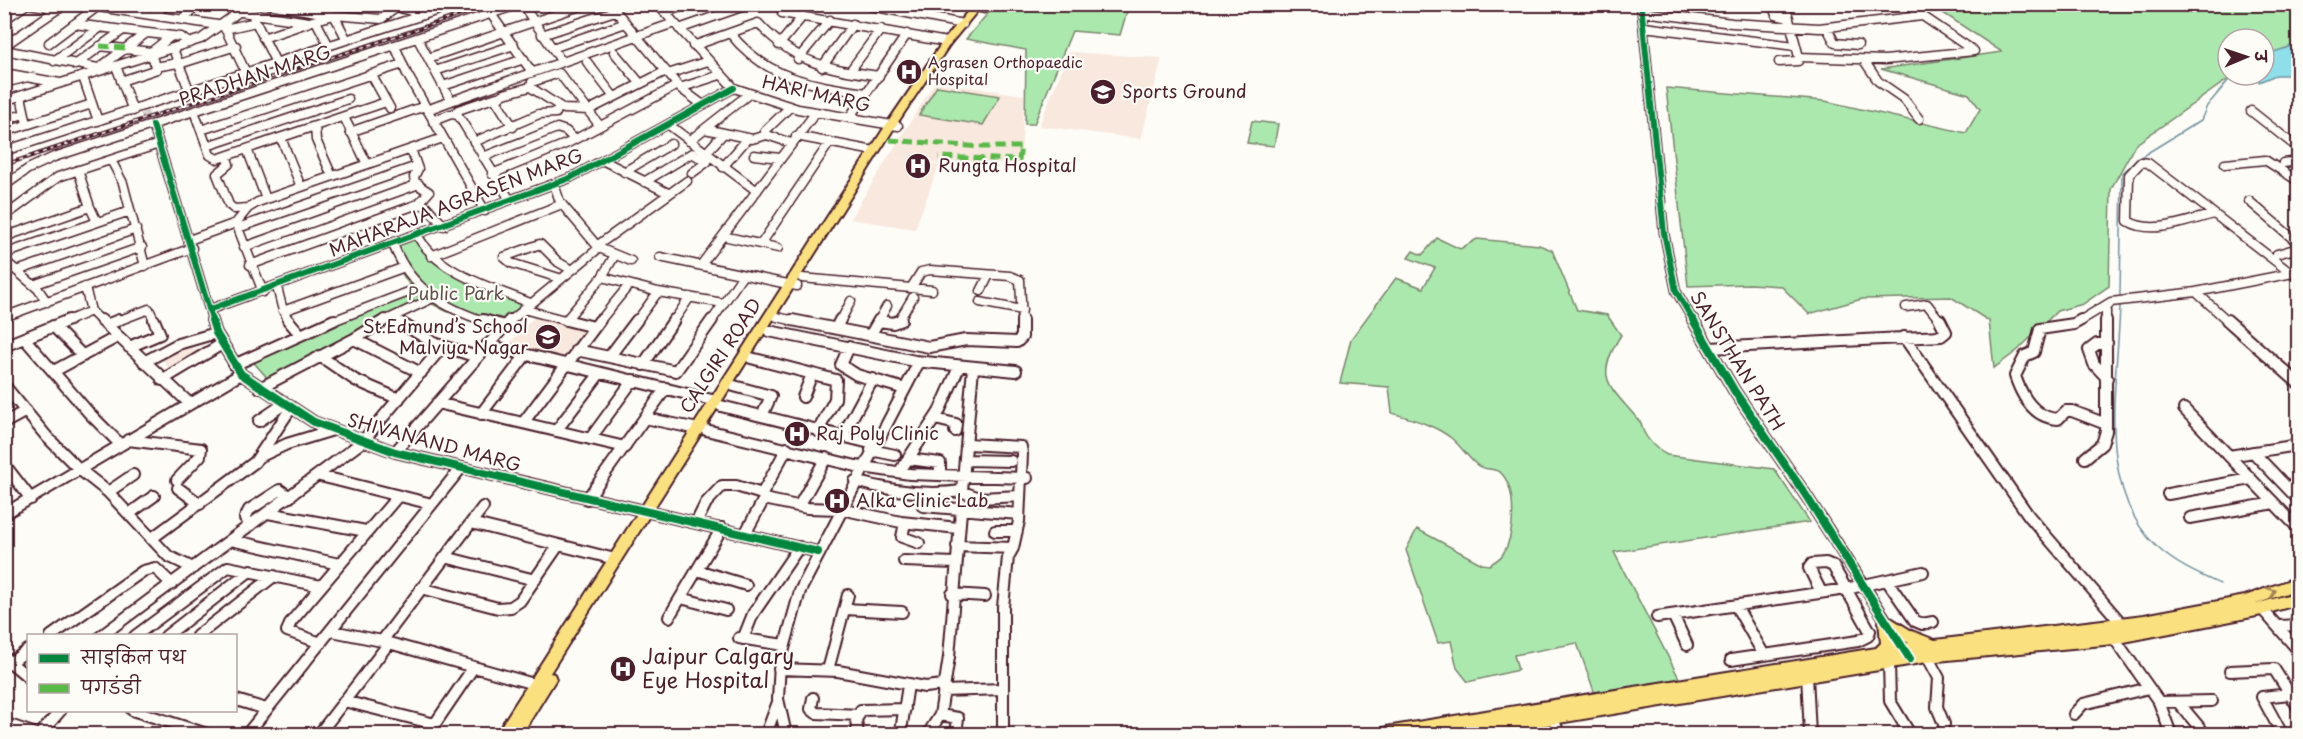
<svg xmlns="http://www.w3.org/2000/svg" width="2303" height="739" font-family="'Playpen Sans','Playpen Sans Deva',sans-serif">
  <rect width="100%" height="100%" fill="#fdfcf7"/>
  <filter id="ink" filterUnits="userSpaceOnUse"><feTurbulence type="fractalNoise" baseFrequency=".0167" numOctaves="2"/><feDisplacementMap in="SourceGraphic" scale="12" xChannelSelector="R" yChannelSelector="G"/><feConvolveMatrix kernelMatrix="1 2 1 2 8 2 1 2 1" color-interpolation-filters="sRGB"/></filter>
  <g filter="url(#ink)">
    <!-- built -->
    <path fill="#f9e8de" d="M1069,52L1162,58L1141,139L1039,126Z
      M935,82L1024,95L1021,163L940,164L897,158L939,165L915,229L850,219Z
      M536,315L590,327L566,359L505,348Z
      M205,345L208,348L171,372L162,359L191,346L194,350Z"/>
    <!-- green -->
    <path fill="#abe8ae" stroke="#7a846c" stroke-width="1.5" d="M995,5V4L1129,5L1120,35L1072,31L1034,124H1025L1026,50L966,39Z
      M1931,5H2298V44L2264,58V39H2228V75H2234L2135,145L2111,189L2109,286L2083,304L2057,311L2018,350L1994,368L1989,321L1951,297L1862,299L1809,314L1781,286L1750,284L1688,286L1666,88L1825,101L1966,133L1980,109L1969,94L1881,69L2002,52Z
      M937,86L1000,96L983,125L919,115Z
      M1252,121L1278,124L1274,146L1247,143Z
      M417,236L430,257L526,301L497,328C465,318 426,310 406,280C399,270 394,257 388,246Z
      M1437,238L1460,249L1477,239L1539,245L1552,250L1577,310L1607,315L1621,335C1592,381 1611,386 1641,423C1643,436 1655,449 1667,455L1774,469L1810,522L1614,552L1680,680L1595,694L1577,643L1514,655L1518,670L1468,682L1457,668L1451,641L1438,643L1406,550L1417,529L1482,564L1489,565C1494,562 1500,559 1503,554C1515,535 1517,491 1502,474C1496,467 1484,471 1477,465C1468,458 1461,446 1451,438C1435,425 1412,419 1392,413L1389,387L1340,383L1351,339L1396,278L1423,288L1435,268L1408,258L1413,251L1422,255Z
      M415,294L426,303L270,381L249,357Z"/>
    <!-- water -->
    <path fill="#8fdfeb" stroke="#73929e" stroke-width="1.5" d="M2298,44V70L2293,75H2276L2259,82L2258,75H2264V62L2274,52Z"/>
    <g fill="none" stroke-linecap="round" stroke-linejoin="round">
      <!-- stream -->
      <path stroke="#73929e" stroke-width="1.5" d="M2120,295L2122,174L2136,160L2201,120L2207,106L2233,75
        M2120,305C2118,382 2094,487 2157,547C2175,564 2198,574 2220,584"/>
      <!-- minor-tunnel -->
      <path stroke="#d9d0ce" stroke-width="8" stroke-dasharray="8 4" stroke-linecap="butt" d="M144,112L147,120"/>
      <!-- minor-far1 casing -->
      <g stroke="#4a1f2b" stroke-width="11">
        <path id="minor-far1" d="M29,4L59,9
          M218,4L245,8
          M268,4L334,15L347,40
          M385,4L411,11L417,17
          M522,4L562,62
          M610,4L680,88L703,105
          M657,4L734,88L798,109L898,126
          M861,4L963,24
          M964,4L984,9
          M1641,4L1664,233L1676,291L1694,322
          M1772,4L1776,15L1789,18
          M98,7L224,26L246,73
          M241,12L309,22L334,15L381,19L397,7
          M1642,12L1732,23L1819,28L1922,16
          M665,13L688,4
          M782,13L947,42
          M252,14L276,63
          M491,14L532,72
          M153,15L167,4
          M182,19L200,4
          M4,20L27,4
          M316,21L329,46
          M74,24L181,37L189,43
          M1644,27L1795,46
          M1827,28L1835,43L1858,45
          M225,29L256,22
          M679,29L750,4
          M730,33C766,79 812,85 867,93
          M542,35L615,11
          M170,37L151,52L155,67L178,63
          M263,38L307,23
          M418,39L451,101L674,23
          M49,43L101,4
          M779,45L803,16
          M4,46L65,4
          M100,46L151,52
          M395,46L407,74L485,211
          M693,46L758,23C796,64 826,68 879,76
          M552,48L626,23
          M173,49L190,92L186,95
          M4,50L103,69
          M614,52L640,83
          M1799,57L1885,60L1974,51L1905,4
          M428,58L586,4
          M798,59L830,20
          M54,61L101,27
          M587,62L614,97
          M1779,62L1798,61L1799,57L1785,4
          M1865,62L1878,81L1904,99L1919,119
          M179,64L236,46
          M75,65L123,30
          M116,66L133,111
          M822,67L853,24
          M99,68L145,34
          M435,71L514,45
          M850,71L881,29
          M4,73L60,83
          M371,74L390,108
          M668,74L708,61
          M83,77L98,121
          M121,81L157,69
          M4,83L24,78
          M443,86L524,59
          M530,87L532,82L559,73L600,126
          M680,88L720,75
          M21,96L27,124
          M4,101L201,39L250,4
          M790,107L765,131L767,135L791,143
          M427,110L451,101
          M194,111L210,155L217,159L386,102
          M2251,111L2298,148
          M454,114L458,110L497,97
          M344,117L367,164
          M849,118L907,34
          M4,120L24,114
          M433,121L451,114L458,115L510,200
          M153,125L213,322
          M669,125L757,191
          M315,127L316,140L332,176
          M513,127L496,100L504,94L530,87L564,109L589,110L666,71
          M705,129L752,139L767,135
          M201,130L403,64
          M4,132L92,104
          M350,132L425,106
          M796,136L874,151
          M281,138L301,187
          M689,141L749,94
          M474,142L539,114L556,113L559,106
          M207,146L348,99
          M247,149L266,199
          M411,149L418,169L414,177L415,183L429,192L418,204L426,206L444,226
          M4,151L457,4
          M705,154L723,134
          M754,155L780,158
          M226,156L229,164L217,174L229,205L234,209L248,208
          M483,157L557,128L566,131L574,139
          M111,160L123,183L145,266
          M604,161L668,193
          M2283,163L2298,161
          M2225,164L2265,160L2298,181
          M723,167L748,138
          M78,170L90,207
          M624,172L671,144
          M492,174L568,143L678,85
          M644,182L692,153L707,162L692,173
          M554,184L560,202L599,248L631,261
          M4,186L28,169L54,157L520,4
          M2249,201L2298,243
          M12,211L58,177L159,144
          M2214,214C2189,220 2152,236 2128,221L2129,175L2141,162L2148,163L2292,274
          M238,228L417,166
          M417,235C439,274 491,287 530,303
          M723,236L778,248
          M4,237L90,207L97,222
          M189,240L236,223
          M393,244C410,289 444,308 487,322
          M761,244L830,142
          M598,245L687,181
          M244,247L419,184
          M4,254L130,211
          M2277,254L2298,248
          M431,256L562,204
          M660,257L797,286
          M4,260L38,289L47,302
          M250,265L418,204
          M701,265L816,112
          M17,271L136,229
          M602,277L658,292L723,303
          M559,278L511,263L504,257L540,244L558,262L570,269
          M802,278L911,288L921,272L930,270L1010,276L1020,280L1022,322
          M33,285L142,247
          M85,287L91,311L102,322
          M277,287L282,307L289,322
          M911,288L932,290
          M981,291L989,275
          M263,292L236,223L248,208L258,202L443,138
          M980,302L1022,310
          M1906,307L1927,304L1941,322
          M211,309L570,178L734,88
          M523,309L572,322
          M283,311L402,268
          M4,317L192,248
          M777,317L800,322
          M393,318L399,322
          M566,320L602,277L615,255
          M879,321L883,322
          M65,322L91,311
          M115,322L149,309L155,322
          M330,322L419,288
          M382,322L433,298
          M509,322L599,248
          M599,322L629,285
          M636,322L658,292
          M673,322L690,297
          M711,322L743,275
          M840,322L851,301
          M878,322L887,306
          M898,322L913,297
          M2078,322L2111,302L2196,292
          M2106,322V309L2110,303
          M2229,322L2196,292L2298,272"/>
      </g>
      <!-- minor casing -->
      <g stroke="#4a1f2b" stroke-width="14">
        <path id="minor" d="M101,320L189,403
          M212,320L216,333L241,374L314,422L395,452L818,552
          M288,320L300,334
          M396,320L434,343L477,357
          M483,320L505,326
          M566,320L594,327
          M792,320L929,347L966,340L1017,342L1022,337V320
          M1693,320L1735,392L1805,494L1906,652
          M2081,320L2074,324L2040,329L2034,352L2025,356L2015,376C2022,397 2034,418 2058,419L2066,411H2072L2106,424
          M2227,320L2298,383
          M879,321L893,323L901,320
          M106,325L119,320
          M53,326L83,356
          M836,328L840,320
          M769,331L915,361L1016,371
          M871,334L879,320
          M1904,337L2029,516L2122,624
          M24,338L89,413L121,445
          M354,339L385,320
          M2107,343L2097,344L2089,350L2094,364L2107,378
          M487,345L716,401
          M4,346L69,320
          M129,347L160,334L154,320
          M849,347L841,365L857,375L905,389
          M1710,348L1941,336L1946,332L1940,320
          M576,350L676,371L712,320
          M320,356L355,380L399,399
          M609,357L637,320
          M751,358L836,380L835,399L818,431
          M144,362L178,344L216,333
          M234,365L334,320
          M643,365L674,320
          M54,371L117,337
          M162,380L222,344
          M4,385L47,437L79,469L108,492L168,556L193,568
          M734,386L771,396L762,416
          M260,388L354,339L421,373
          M803,397L812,374
          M437,403L625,447
          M721,406L874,444
          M2184,409L2298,528
          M481,414L525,356
          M645,418L698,429
          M935,419L956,424L955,431
          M259,421L284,404
          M4,423L26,411
          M523,423L600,320
          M706,430L856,466L910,474L1027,478
          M556,431L600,373
          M842,437L873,379
          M590,439L633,380
          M128,440L201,449L200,456L177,480
          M968,444L1021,447L1022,454L1019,521L1013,548L1008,557L1003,607V734
          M871,450L895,455
          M395,452L510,320
          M2253,452L2296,497L2298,496
          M2229,456L2298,445
          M259,457L287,444L333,430
          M2085,458L2102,444L2106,431V320
          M908,459L940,463V475
          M966,460L1011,461
          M4,464L31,499
          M900,471L939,412L959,367
          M320,476L432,504
          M855,481C890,491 925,496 962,491L973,368
          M178,488L200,504
          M960,491L980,498L1020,496
          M108,492L133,475
          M762,494L787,448
          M2168,494L2251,479
          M587,499L666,388
          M764,499L807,508L841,509L901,522L958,528
          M799,506L826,458
          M923,506L1019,514
          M268,513L366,531
          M4,514L241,374
          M129,514L154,496
          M2190,518L2274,503
          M697,521L706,503L722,486H736L762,494L764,499L745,534
          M471,523L615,559
          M905,523L902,537L919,543
          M251,525L245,518L249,510L280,490L290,497
          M995,531H1017
          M151,539L255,462L291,408
          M231,540L339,564
          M957,546L1013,548
          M445,557L535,580
          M904,561L955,563
          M697,570L746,585
          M1888,582L1915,621L1922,624L1933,622
          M421,588L498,608L511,607L520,601L558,546
          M952,594L985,596
          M681,598L726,610
          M1736,606L1764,655
          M845,609L902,612
          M2262,609L2298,650
          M1673,615L1687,645
          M669,617L722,528
          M1657,617L1846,589L1923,572
          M2279,626L2298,625
          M332,631L382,641L541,686
          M51,636L143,571L155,568L172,584
          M101,636L362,442L443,346
          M135,636L228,567L321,586
          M166,636L251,570
          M197,636L274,576
          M739,638L784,645
          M2114,638L2159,702L2171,734
          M743,639L753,614L799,547
          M382,641L483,507
          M321,643L287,631L291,622L398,496
          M1927,656L1939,678L1937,707L1944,724
          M4,657L28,677
          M1731,660L1858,641L1868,636L1870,631L1833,566L1826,563L1812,564L1809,568L1821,592
          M10,663L28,650
          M1889,663L1890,701L1910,734
          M779,669L838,671L925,687L943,685
          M828,670L848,595
          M2230,671L2274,669L2298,707
          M1807,675L1810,734
          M943,691L1003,689
          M813,698L811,709L816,713L859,715
          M236,700L266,709
          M344,701L435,724
          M2159,702L2212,701
          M2178,702L2205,734
          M132,710L207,734
          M2074,714L2083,704L2149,688
          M940,715L958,718L956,734
          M1553,718L1559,734
          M4,723L36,734
          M901,731L908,685
          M40,734L61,710
          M247,734L461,468
          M319,734L389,643
          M428,734L473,668
          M766,734L778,702
          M786,734L778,699L780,663L800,591L919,362
          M858,734L856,720L861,710L905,709
          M928,734L940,715L949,657L961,511
          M2282,734L2262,697L2290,694"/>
      </g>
      <!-- major casing -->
      <g stroke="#4a1f2b" stroke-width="4">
        <path id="major" d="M974,4H983L950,44L896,125L550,673L554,674L556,679L522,734H496L886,125L944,40Z
          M2298,577V589L2256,604L2298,592V604L2262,615L2114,644L1927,662L1493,734H1447L1448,731L1426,734H1378L1381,729L1386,727L1876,648L1881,643L1879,621L1881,617L1886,615L1912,631L1935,640L2144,615L2245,596ZM1894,635L1909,643L1895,645Z"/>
      </g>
      <!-- minor-far1 -->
      <use href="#minor-far1" stroke="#fdfcf7" stroke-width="8"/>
      <!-- minor -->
      <use href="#minor" stroke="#fdfcf7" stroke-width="10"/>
      <!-- major -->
      <use href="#major" fill="#fbe080" fill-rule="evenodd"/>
      <!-- rail casing -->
      <g stroke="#4a1f2b" stroke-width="4">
        <path id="rail" d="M4,165L494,4"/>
      </g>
      <!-- rail -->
      <use href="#rail" stroke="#fdfcf7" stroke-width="1.5" stroke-dasharray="4" stroke-linecap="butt"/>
      <!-- quiet -->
      <path stroke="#58b947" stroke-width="5" stroke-dasharray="10 5" stroke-linecap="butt" d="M100,46L126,48
        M890,140L980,147H1021L1019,160L938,157"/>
      <!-- cycleway-far1 casing -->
      <g stroke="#fdfcf7" stroke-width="9">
        <path id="cycleway-far1" d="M1641,4L1664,233L1676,291L1694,322
          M153,125L213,322
          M211,309L570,178L734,88"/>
      </g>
      <!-- cycleway casing -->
      <g stroke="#fdfcf7" stroke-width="12">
        <path id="cycleway" d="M212,320L216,333L241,374L314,422L395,452L818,552
          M1693,320L1735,392L1805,494L1910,659"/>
      </g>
      <!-- cycleway-far1 -->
      <use href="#cycleway-far1" stroke="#00873e" stroke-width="6"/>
      <!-- cycleway -->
      <use href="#cycleway" stroke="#00873e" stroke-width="8"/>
    </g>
    <!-- one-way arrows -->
    <defs><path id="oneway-chevron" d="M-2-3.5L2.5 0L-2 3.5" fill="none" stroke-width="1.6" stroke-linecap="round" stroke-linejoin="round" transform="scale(1.5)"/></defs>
    <use stroke="#a28056" href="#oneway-chevron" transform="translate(2272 592) rotate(-20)"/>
  </g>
  <!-- icons -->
  <defs>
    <g id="hospital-disc" transform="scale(1.35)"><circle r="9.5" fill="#4a1f2b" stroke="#fdfcf7"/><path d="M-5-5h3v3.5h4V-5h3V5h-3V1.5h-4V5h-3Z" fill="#fff"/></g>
    <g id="university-disc" transform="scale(1.35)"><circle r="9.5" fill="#4a1f2b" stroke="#fdfcf7"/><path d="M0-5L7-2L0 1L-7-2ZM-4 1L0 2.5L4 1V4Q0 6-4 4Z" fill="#fff"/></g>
    <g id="school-disc" transform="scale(1.35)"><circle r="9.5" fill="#4a1f2b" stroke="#fdfcf7"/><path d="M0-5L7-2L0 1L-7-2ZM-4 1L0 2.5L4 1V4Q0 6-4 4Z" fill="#fff"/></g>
  </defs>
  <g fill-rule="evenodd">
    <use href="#hospital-disc" x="909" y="72"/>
    <use href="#university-disc" x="1103" y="92"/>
    <use href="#hospital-disc" x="918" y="166"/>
    <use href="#school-disc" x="548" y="337"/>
    <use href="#hospital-disc" x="797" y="434"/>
    <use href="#hospital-disc" x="837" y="501"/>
    <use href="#hospital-disc" x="623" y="669"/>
  </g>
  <g text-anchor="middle" stroke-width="4.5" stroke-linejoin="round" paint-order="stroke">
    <!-- far-poi labels -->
    <g font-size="15" fill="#4a1f2b" stroke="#fdfcf7" text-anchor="start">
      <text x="928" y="68">Agrasen Orthopaedic<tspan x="928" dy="17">Hospital</tspan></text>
    </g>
    <!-- street labels -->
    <g font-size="18" fill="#4a1f2b" stroke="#fdfcf7">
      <text transform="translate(255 76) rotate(-18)" y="6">PRADHAN MARG</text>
      <text transform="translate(816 94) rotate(13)" y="6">HARI MARG</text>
      <text transform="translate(456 203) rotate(-21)" y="6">MAHARAJA AGRASEN MARG</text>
      <text transform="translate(721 356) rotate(-57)" y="6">CALGIRI ROAD</text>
      <text transform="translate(1737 361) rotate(58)" y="6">SANSTHAN PATH</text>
      <text transform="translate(434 443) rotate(15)" y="6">SHIVANAND MARG</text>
    </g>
    <!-- poi labels -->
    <g font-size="18" fill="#4a1f2b" stroke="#fdfcf7" text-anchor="start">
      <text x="1122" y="98">Sports Ground</text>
      <text x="938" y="172">Rungta Hospital</text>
      <text x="528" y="333" text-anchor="end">St.Edmund’s School<tspan x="528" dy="21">Malviya Nagar</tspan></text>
      <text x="816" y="440">Raj Poly Clinic</text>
      <text x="856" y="507">Alka Clinic Lab</text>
    </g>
    <!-- park labels -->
    <g font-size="18" fill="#62514c" stroke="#fdfcf7">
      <text x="456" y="300">Public Park</text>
    </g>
    <!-- near-poi labels -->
    <g font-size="21" fill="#4a1f2b" stroke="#fdfcf7" text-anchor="start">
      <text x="642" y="664">Jaipur Calgary<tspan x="642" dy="24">Eye Hospital</tspan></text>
    </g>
  </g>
  <!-- margin -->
  <rect width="2303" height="739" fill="none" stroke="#fdfcf7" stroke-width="24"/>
  <rect x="12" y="12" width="2279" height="715" fill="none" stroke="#4a1f2b" stroke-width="2" filter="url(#ink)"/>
  <!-- legend -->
  <rect x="27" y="634" width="210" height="78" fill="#fdfcf7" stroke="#b5a4a5" stroke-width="1.5"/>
  <rect x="39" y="654" width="30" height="9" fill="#00873e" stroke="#b5a4a5" stroke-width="1.5"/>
  <text x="81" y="664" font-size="18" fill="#4a1f2b">साइकिल पथ</text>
  <rect x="39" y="684" width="30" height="9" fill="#58b947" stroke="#b5a4a5" stroke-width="1.5"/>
  <text x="81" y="694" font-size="18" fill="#4a1f2b">पगडंडी</text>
  <!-- north arrow -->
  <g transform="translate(2246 57) rotate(88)"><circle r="28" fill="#fdfcf7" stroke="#b5a4a5" stroke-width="1.5"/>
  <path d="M0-4.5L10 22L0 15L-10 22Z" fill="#4a1f2b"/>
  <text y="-9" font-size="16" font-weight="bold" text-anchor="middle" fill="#4a1f2b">उ</text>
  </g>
</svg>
